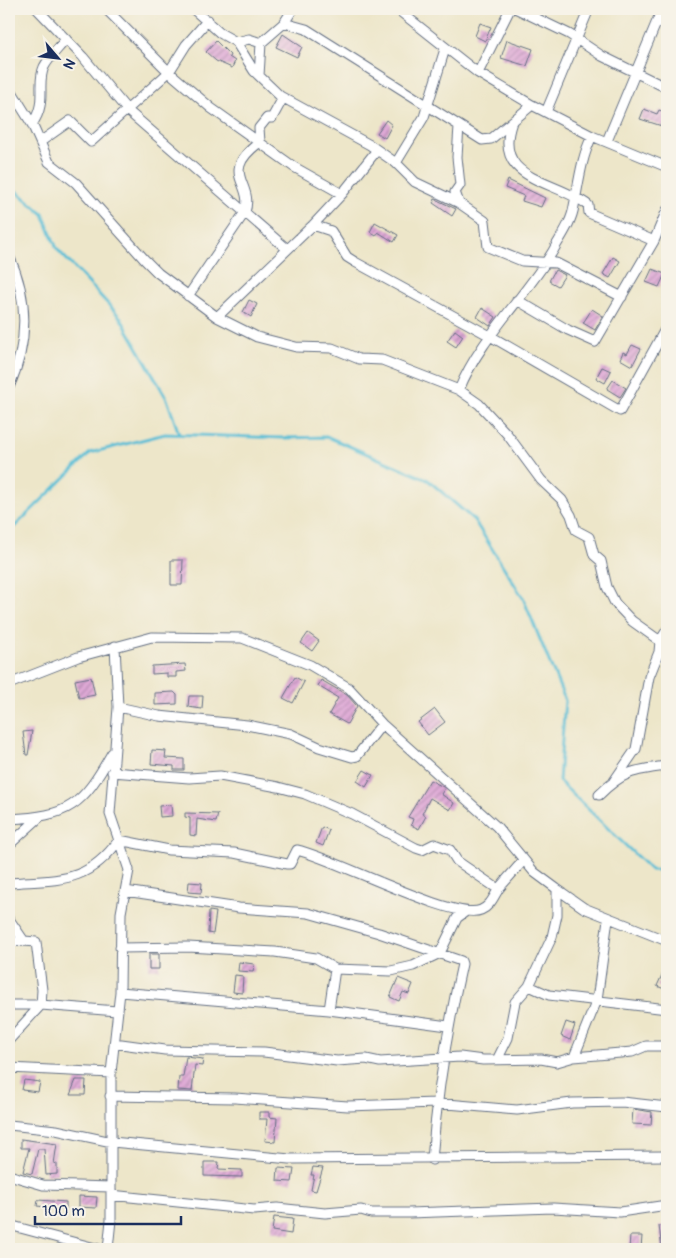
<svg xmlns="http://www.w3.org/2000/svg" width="676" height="1258" font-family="Pangolin,sans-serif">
  <defs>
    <pattern id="building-hatch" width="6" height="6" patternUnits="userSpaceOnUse" patternTransform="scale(1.25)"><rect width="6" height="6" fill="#dfa9d6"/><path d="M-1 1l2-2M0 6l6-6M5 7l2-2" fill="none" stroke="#b48ab1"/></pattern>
  </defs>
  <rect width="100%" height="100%" fill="#f7f3e8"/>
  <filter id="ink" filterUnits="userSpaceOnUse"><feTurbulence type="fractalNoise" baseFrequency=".02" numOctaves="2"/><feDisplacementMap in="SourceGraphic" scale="10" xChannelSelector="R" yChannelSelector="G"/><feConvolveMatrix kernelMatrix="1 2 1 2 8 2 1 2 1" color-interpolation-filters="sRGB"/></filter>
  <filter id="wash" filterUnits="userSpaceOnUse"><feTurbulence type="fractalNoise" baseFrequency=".0096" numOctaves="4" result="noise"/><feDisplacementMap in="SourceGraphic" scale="20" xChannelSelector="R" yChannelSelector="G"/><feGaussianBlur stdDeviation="1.12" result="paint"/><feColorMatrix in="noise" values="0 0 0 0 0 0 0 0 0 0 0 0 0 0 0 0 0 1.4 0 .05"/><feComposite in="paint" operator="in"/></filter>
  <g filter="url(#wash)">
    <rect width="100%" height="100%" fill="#ede6c9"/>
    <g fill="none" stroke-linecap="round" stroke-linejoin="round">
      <!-- stream -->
      <path stroke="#58bed6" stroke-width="3" d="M9,185L43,214L57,249L120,317L167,399L179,434
        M9,532L90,453L165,434L283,438L328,437L428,480L474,520L523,598L565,700L559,781L651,870L667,871"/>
    </g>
    <g id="blocks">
      <!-- building -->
      <path fill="url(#building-hatch)" d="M480,23L491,27L485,41L475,36Z
        M283,34L302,47L297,57L276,47Z
        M507,40L533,49L527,66L501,58Z
        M216,41L230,55L229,57L235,61L232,68L216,61L206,52Z
        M644,109L657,114L659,110L667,113L665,127L640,119Z
        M386,120L392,125L385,138L377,133Z
        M508,180L545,198L541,207L522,201L524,196L505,188Z
        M435,199L456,209L452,216L433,203Z
        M375,222L398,235L394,242L378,232L376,236L370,232Z
        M613,257L620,261L610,278L603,274Z
        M652,269L665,274L659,287L646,282Z
        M555,270L565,275L558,286L549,281Z
        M249,300L257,304L251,317L243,312Z
        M482,308L496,317L490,326L477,317Z
        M592,309L603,316L595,330L583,323Z
        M455,330L463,336L456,347L447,341Z
        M632,345L641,349L632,366L620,359L623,352L627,354Z
        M602,367L611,371L605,383L596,378Z
        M613,380L626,388L620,397L607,389Z
        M171,560H183L182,585H171Z
        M308,633L319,641L312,651L301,643Z
        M185,664L186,671L176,672V677H167V673L152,674V666Z
        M91,677L95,695L79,698L75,680Z
        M295,677L304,682L293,703L283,698Z
        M321,680L347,695L357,706L347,724L329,714L338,698L318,686Z
        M174,692L177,695V704L155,705V693Z
        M189,696H203L202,709L188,707Z
        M435,709L445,722L428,735L418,722Z
        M32,731L28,755H26L23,732Z
        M152,750L166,751L165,758L184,759V770H174V766L151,764Z
        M364,770L373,775L366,787L357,781Z
        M430,780L445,788L441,794L454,803L450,810L430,798L422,814L426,816L419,829L411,825L413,819L408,817Z
        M171,805L172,816L160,817L159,806Z
        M185,813L218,814L216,822L197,819L196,836L190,835V818L185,817Z
        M322,827L329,830L323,846L316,843Z
        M189,882L202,883L201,893L188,892Z
        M209,911L216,912L213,934L208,933Z
        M149,954H159V969H149Z
        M239,962L254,964L253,972L238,971Z
        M667,964V990L657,986Z
        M235,975L243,976L242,993L233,992Z
        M398,978L413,984L409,994L403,992L399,1001L390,997Z
        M566,1022L575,1025L570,1040L561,1036Z
        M186,1057L203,1059L202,1066L195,1065L192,1091L178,1090L179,1077H183Z
        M24,1080L40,1082L38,1092L22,1090Z
        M76,1080H86L85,1095H70Z
        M633,1109L652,1112L651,1125L632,1124Z
        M259,1112H269V1117L277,1118L275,1142L265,1141L267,1119H259Z
        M21,1139L57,1144L54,1164L57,1163V1174L46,1175L44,1149H38L32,1174L23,1172L29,1148H21Z
        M204,1162H219L218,1169L242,1170V1177L204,1176Z
        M313,1167L323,1168L316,1191L311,1190L314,1175H311Z
        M278,1168L294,1169L292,1182L277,1181Z
        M79,1196L97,1197L96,1208L79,1207Z
        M38,1200L66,1202V1209L37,1206Z
        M274,1217L293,1219L291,1234L272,1231Z
        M667,1225V1249H662L659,1226Z
        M630,1236H642L641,1249H629Z"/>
    </g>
  </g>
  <g filter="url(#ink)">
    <use href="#blocks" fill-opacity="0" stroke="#646f83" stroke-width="1"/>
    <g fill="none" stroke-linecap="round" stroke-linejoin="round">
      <!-- minor casing -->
      <g stroke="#646f83" stroke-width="11">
        <path id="minor" d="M37,9L83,57L128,111L287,249
          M106,9L169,72L211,108L294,167L342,194
          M193,9L220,33L236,42L254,71L280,96L370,145L396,163L415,182L459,203L485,221L488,247L522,261L556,263L622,297
          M397,9L478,73L532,105L592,136L667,167
          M517,9L569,34L602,56L667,88
          M284,23L306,29L482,140L491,139L532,105
          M236,42L249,39L261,43
          M478,73L510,9
          M259,76L261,43L284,23L293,9
          M9,87L32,124L40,142L70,121L91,142L169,72L186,45L208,20
          M546,112L589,9
          M512,122C491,181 554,179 588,205L589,213L654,241
          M32,124C48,102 36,84 44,67C49,57 59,48 66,39
          M459,126L457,157L460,185L455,192L459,203
          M607,141L662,9
          M40,142L49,162L76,183L145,260L158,273L217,317L257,337L296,347L332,348L359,359L382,360L459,390L479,404L507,434L541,480L562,500L571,515L576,530L589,537L594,555L601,561L607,587L615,603L632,621L660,641
          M260,142L259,128L267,118H272L283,98
          M396,163L424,117L445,49
          M313,225L331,231L347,257L355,262L492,337L620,411L667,326
          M9,256C29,299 28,344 9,387
          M188,296L245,212C255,182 217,174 260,142
          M517,300L568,330L595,342L654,241L667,210
          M217,317L313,225L342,194L377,150
          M459,390C480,338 524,299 553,251C560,238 572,222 574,206C579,182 581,159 592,136
          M9,684L78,657L152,637L242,638L310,665L349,688L382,724L497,827L534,872L557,889L584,908L667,941
          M118,707L159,716L247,725L291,734L319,747L352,757L357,756L382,724
          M112,772L189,778L220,776L278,787L305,794L352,814L416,848L422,850L434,844L450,850L457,861L498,889
          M614,781L636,749L649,677L659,652L660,641L667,630
          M599,795C623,771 635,770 667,766
          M9,819C70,816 82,806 112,753
          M9,845L41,816
          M9,883C58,879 86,885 119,840L169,850L234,853L287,864H290L297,850C334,858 455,922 481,910C492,905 494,895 500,887C508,878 516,869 523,861
          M125,891L239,908L308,913L379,933L461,961L462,964C447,1030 437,1092 432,1160
          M9,919L24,941L36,942L42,990L41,1005L9,1040
          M9,942L24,941
          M120,948L188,947L275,952L316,958L335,969L329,1010
          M335,969L391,971L413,966L440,953L457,918L465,912
          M529,986L549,995L667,1009
          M120,992L329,1010L448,1026
          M9,1005H41L117,1011
          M114,1043L165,1050L264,1052L337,1061L366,1059L380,1062L460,1057L483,1060L541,1059L557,1062L574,1057L632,1052L646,1046H667
          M574,1057L597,1000L608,919
          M497,1060L508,1038L515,1002L529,986L552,937L557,915V889
          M9,1068L111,1073
          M110,1096L235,1098L348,1106L436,1103L517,1110L572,1103L622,1102L667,1107
          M9,1125L56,1130L112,1142L290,1159L667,1156
          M9,1175L43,1185L111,1187
          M111,1195L254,1210L277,1208L325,1213L361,1210L371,1213H409L553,1208L620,1212L667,1205
          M9,1225L99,1249
          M108,1249L111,1220V1073L120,992L121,913L129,870L110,814L118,707L115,646"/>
      </g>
      <!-- minor -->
      <use href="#minor" stroke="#fff" stroke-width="9"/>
    </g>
  </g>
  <!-- margin -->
  <rect width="676" height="1258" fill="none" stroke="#f7f3e8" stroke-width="30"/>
  <!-- north arrow -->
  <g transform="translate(58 58) rotate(118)" stroke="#f7f3e8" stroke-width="4" paint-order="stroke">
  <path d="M0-4L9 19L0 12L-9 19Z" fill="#1b2f5e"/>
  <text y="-8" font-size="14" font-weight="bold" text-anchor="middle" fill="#1b2f5e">N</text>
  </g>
  <!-- scale -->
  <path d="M35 1216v8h146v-8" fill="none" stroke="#1b2f5e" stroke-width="2.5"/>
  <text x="42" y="1216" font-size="15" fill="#1b2f5e" stroke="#f7f3e8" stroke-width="4" paint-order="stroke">100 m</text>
</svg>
